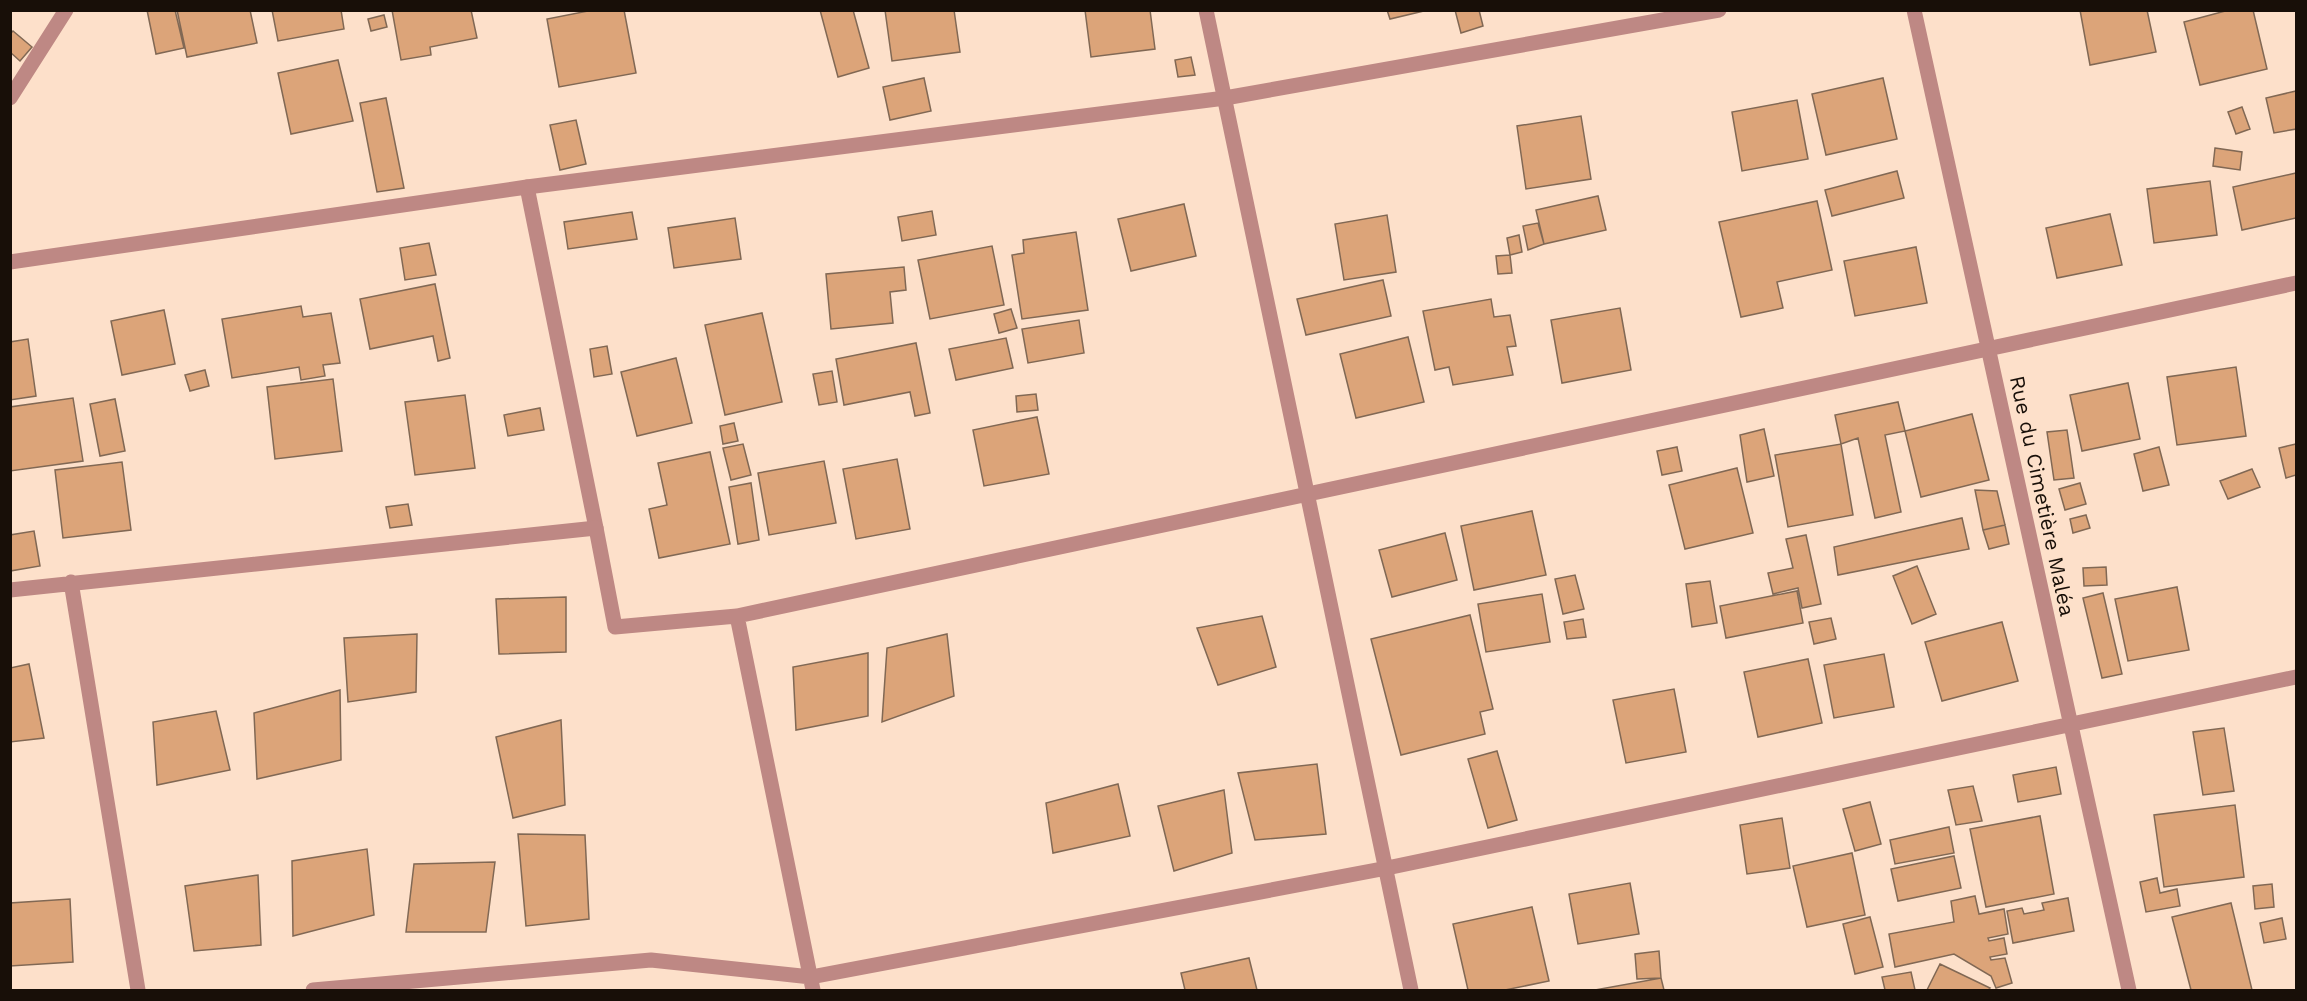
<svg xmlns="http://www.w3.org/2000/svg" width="2307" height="1001" font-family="'Work Sans',sans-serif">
  <rect width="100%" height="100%" fill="#fde0ca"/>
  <!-- building -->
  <path fill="#dca479" stroke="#816854" stroke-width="1.5" d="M147,10H175L184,48L156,54Z
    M177,10H250L257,43L187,57Z
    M272,10H341L344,29L278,41Z
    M392,10H471L477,38L430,47L431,55L401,60Z
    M593,10H624L636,73L559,87L547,19Z
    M820,10H853L869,68L838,77Z
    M885,10H954L960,52L892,61Z
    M1085,10H1150L1155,49L1091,57Z
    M1387,10H1428L1390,19Z
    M1455,10H1479L1483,26L1461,33Z
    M2080,10H2147L2156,52L2090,65Z
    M2229,10H2253L2267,69L2200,85L2184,22Z
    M384,15L387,27L371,31L368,19Z
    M13,31L32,47L20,61L10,52V34Z
    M1191,57L1195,75L1178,77L1175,60Z
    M338,60L353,121L291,134L278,73Z
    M924,78L931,111L890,120L883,87Z
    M1883,78L1897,139L1826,155L1812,94Z
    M2296,91V129L2274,133L2266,98Z
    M386,98L404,188L377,192L360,103Z
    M1797,100L1808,159L1742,171L1732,112Z
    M2242,107L2250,129L2236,134L2228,112Z
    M1581,116L1591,179L1526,189L1517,126Z
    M576,120L586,164L560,170L550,125Z
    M2215,148L2242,152L2240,170L2213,166Z
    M1897,171L1904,198L1832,216L1825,190Z
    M2296,173V218L2242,230L2233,187Z
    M2210,181L2217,235L2154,243L2147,189Z
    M1598,196L1606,230L1544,244L1536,210Z
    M1817,201L1832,270L1777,282L1783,308L1741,317L1719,222Z
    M1184,204L1196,256L1131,271L1118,219Z
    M932,211L936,235L902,241L898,217Z
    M632,212L637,239L568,249L564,222Z
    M2110,214L2122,265L2057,278L2046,228Z
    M1387,215L1396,272L1344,280L1335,224Z
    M735,218L741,259L674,268L668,228Z
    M1538,223L1544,244L1528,250L1523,226Z
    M1076,232L1088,310L1022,319L1012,255L1024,253L1023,240Z
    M1519,235L1522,252L1510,255L1507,238Z
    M429,243L436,275L405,280L400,248Z
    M992,246L1004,305L930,319L918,260Z
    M1916,247L1927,303L1855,316L1844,261Z
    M1510,255L1512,273L1498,274L1496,256Z
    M904,267L906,290L890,292L893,323L831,329L826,274Z
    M1383,280L1391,316L1306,335L1297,299Z
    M435,284L450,358L438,361L433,336L370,349L360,299Z
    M1491,299L1494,317L1510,315L1516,346L1507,347L1513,375L1453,385L1449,367L1435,370L1423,311Z
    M301,306L303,317L331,313L340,363L323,365L325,376L301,380L299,367L232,378L222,319Z
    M1620,308L1631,370L1562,383L1551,320Z
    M1011,309L1017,328L999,333L994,314Z
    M164,310L175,364L122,375L111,321Z
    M762,313L782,402L725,415L705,325Z
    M1079,320L1084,353L1028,363L1022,329Z
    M1408,337L1424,402L1356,418L1340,354Z
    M1006,338L1013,368L956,380L949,349Z
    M28,339L36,396L10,400V342Z
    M916,343L930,413L915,416L910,392L844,405L836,359Z
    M607,346L612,374L594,377L590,349Z
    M676,358L692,423L637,436L621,372Z
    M2236,367L2246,436L2177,445L2167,377Z
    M205,370L209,386L190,391L185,375Z
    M832,371L837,402L819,405L813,374Z
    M333,379L342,451L275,459L267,387Z
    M2128,383L2140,439L2082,451L2070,395Z
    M1036,394L1038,410L1017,412L1016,396Z
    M465,395L475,468L415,475L405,402Z
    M73,398L83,461L10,471V407Z
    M115,399L125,451L100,456L90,404Z
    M1898,402L1905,431L1885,435L1901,512L1875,518L1858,438L1841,444L1835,415Z
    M540,408L544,430L508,436L504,415Z
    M1972,414L1989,480L1921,497L1905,431Z
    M1037,417L1049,474L984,486L973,430Z
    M734,423L738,441L723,444L720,426Z
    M1764,429L1774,476L1747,482L1740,435Z
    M2067,430L2074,478L2054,480L2047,432Z
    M743,444L751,475L731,480L723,448Z
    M1841,444L1853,515L1788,527L1775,455Z
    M2296,444V475L2286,478L2279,448Z
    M1677,447L1682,471L1662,475L1657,451Z
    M2159,447L2169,485L2143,491L2134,454Z
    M710,452L730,544L659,558L649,509L667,505L658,463Z
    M897,459L910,529L856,539L843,469Z
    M824,461L836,523L769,535L758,473Z
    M122,462L131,530L63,538L55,470Z
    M1737,468L1753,533L1685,549L1669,485Z
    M2252,469L2260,487L2228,499L2220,481Z
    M751,483L759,540L738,544L729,487Z
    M2080,483L2086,504L2065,510L2059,489Z
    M1975,490L1997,491L2005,525L1983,530Z
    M408,504L412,525L390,528L386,507Z
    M1532,511L1546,575L1474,590L1461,526Z
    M2086,515L2090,528L2073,533L2070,519Z
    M1962,518L1969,549L1838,575L1834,547Z
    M2005,525L2009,544L1989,549L1983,530Z
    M34,531L40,566L10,571V535Z
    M1445,533L1457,580L1392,597L1379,550Z
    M1806,535L1821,604L1802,608L1798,588L1773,594L1768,573L1793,568L1786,539Z
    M1917,566L1936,614L1912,624L1893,576Z
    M2106,567L2107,585L2084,586L2083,568Z
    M1575,575L1584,609L1563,614L1555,579Z
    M1710,581L1717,623L1692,627L1686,584Z
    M2177,587L2189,650L2128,661L2115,599Z
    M1797,591L1803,623L1726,638L1720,606Z
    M2103,593L2122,674L2102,678L2083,598Z
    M1542,594L1550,642L1486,652L1478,604Z
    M566,597V652L499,654L496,599Z
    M1470,615L1493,709L1480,712L1485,734L1401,755L1371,639Z
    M1262,616L1276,667L1218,685L1197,628Z
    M1831,618L1836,639L1814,644L1809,622Z
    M1583,619L1586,637L1567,639L1564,622Z
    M2002,622L2018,681L1942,701L1925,642Z
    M417,634L416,692L348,702L344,638Z
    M947,634L954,696L882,722L887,648Z
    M868,653V716L796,730L793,667Z
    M1884,654L1894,707L1834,718L1824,665Z
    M1808,659L1822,723L1758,737L1744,672Z
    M29,664L44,738L10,742V668Z
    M1674,689L1686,752L1626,763L1613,700Z
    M340,690L341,760L257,779L254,713Z
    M216,711L230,770L157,785L153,722Z
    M561,720L565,805L513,818L496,737Z
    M2224,728L2234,791L2203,795L2193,732Z
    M1497,751L1517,820L1488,828L1468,759Z
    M1317,764L1326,834L1255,840L1238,773Z
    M2056,767L2061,794L2018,802L2013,775Z
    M1118,784L1130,836L1053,853L1046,803Z
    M1973,786L1982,821L1956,825L1948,790Z
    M1224,790L1232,853L1174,871L1158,806Z
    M1870,802L1881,844L1855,851L1843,809Z
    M2235,805L2244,877L2164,887L2154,815Z
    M2040,816L2054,894L1986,907L1970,829Z
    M1782,818L1790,868L1747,874L1740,825Z
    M1949,827L1954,853L1895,864L1890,840Z
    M518,834L585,835L589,919L526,926Z
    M367,849L374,915L293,936L292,861Z
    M1852,853L1865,915L1807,927L1793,866Z
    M1954,856L1961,888L1898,901L1891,869Z
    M495,862L486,932H406L414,864Z
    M258,875L261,945L194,951L185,886Z
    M2157,878L2160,893L2177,889L2180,906L2146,912L2140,882Z
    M1630,883L1639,934L1578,944L1569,894Z
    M2272,884L2274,907L2255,909L2253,886Z
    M1975,896L1979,914L2004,909L2008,934L1988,938L1989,941L2004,938L2007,954L1990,957L1991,960L2005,958L2012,983L1996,988L1991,976L1954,954L1895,967L1889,934L1954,922L1951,901Z
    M2068,898L2074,931L2013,943L2007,911L2022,908L2024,914L2044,910L2042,903Z
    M70,899L73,962L10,966V903Z
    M2231,903L2252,990H2191L2172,917Z
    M1532,907L1549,981L1505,990H1468L1453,924Z
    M1870,917L1883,967L1855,974L1843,924Z
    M2282,918L2286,939L2264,943L2260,923Z
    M1659,951L1661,978L1637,979L1635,954Z
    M1249,958L1257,990H1185L1181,973Z
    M1940,964L1990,988L1988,990H1927Z
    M1911,972L1915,990H1885L1882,977Z
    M1661,978L1664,990H1595Z"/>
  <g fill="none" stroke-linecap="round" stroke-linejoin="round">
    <!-- service -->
    <path stroke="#be8884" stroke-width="15" d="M527,187L596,528"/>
    <!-- minor -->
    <path stroke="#be8884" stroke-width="15" d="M1206,10L1411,990
      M1914,10L2129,990
      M10,98L66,10
      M10,262L527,187L1225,98L1719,10
      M71,582L138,990
      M10,590L596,528L615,627L737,616L2296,283
      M737,616L813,990
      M313,990L651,960L811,977L1387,868L2296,677"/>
  </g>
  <g text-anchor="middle" stroke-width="5" stroke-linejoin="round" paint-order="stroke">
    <!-- street labels -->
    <g font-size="21" fill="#180f08" stroke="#fde0ca">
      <text transform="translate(2042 496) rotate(78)" y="7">Rue du Cimetière Maléa</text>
    </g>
  </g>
  <!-- border -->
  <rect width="2307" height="1001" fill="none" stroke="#180f08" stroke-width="24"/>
</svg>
